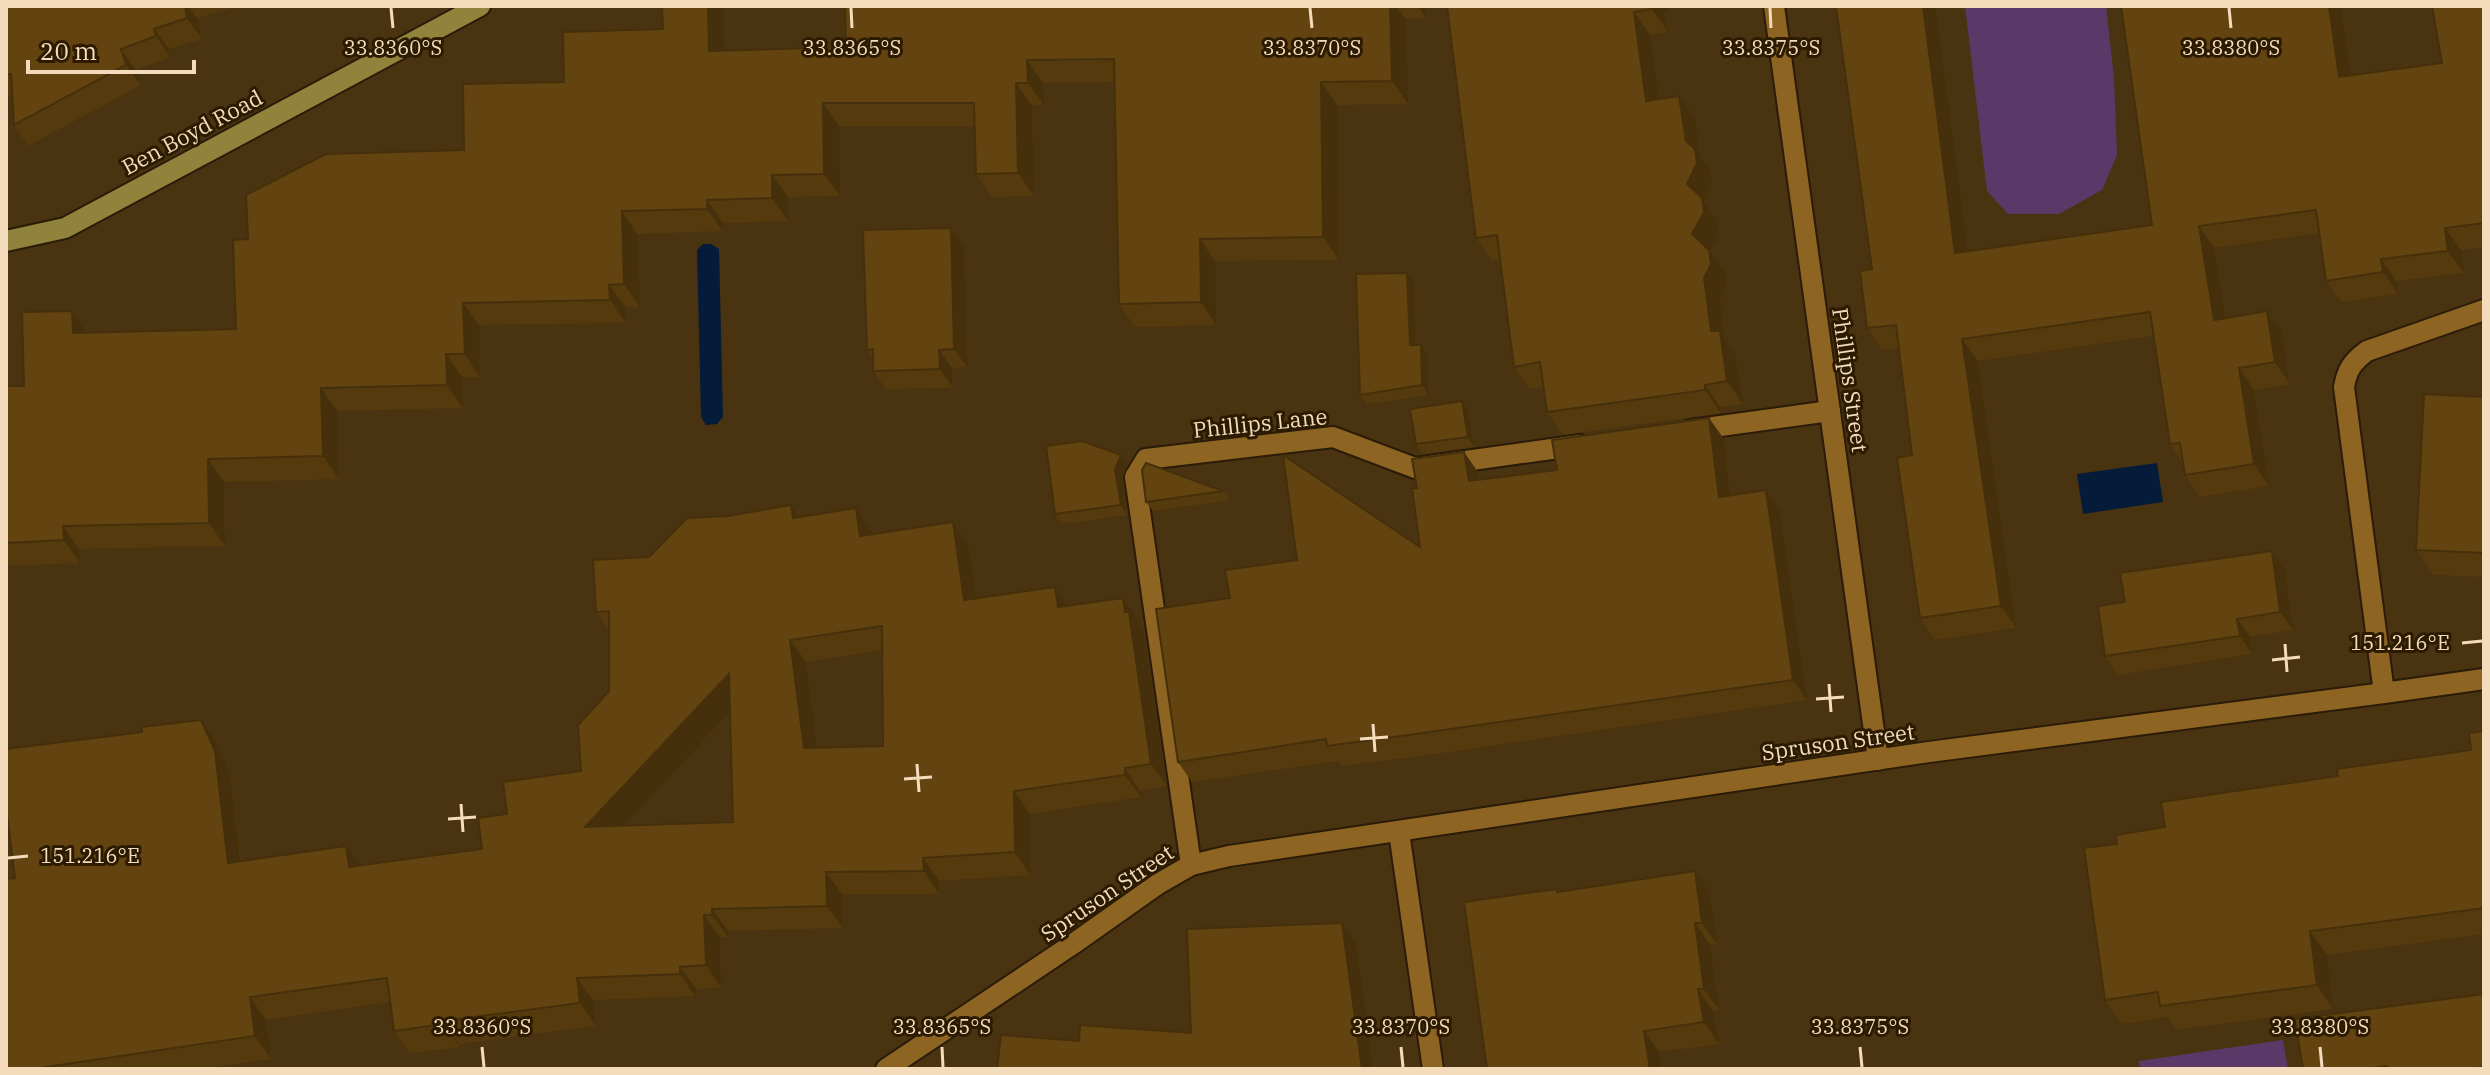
<svg xmlns="http://www.w3.org/2000/svg" width="2490" height="1075" font-family="'IBM Plex Serif',serif">
  <rect width="100%" height="100%" fill="#4a3311"/>
  <!-- green -->
  <path fill="#5a3968" d="M1965,6H2106L2114,78L2117,155L2102,190L2059,214H2008L1987,191Z
    M2283,1040L2288,1069H2140L2139,1061Z"/>
  <!-- water -->
  <path fill="#041c39" d="M703,244H711L719,249L723,417L717,424L706,425L701,417L697,250Z
    M2157,463L2163,502L2083,514L2077,474Z"/>
  <g fill="none" stroke-linecap="round" stroke-linejoin="round">
    <!-- lane casing -->
    <g stroke="#2a1c08" stroke-width="24">
      <path id="lane" d="M1691,430L1830,411
        M1191,865L1135,477L1146,459L1333,437L1415,468L1580,445"/>
    </g>
    <!-- street casing -->
    <g stroke="#2a1c08" stroke-width="24">
      <path id="street" d="M1774,6L1878,760
        M2384,693L2484,679
        M1399,832L1433,1069
        M886,1069L1073,944L1158,884L1191,865L1229,856L1929,752L2384,693L2344,387C2347,370 2352,362 2367,351L2484,310"/>
    </g>
    <!-- secondary casing -->
    <g stroke="#2a1c08" stroke-width="24">
      <path id="secondary" d="M6,241L65,228L480,6"/>
    </g>
    <!-- lane -->
    <use href="#lane" stroke="#8e6422" stroke-width="20"/>
    <!-- street -->
    <use href="#street" stroke="#8e6422" stroke-width="20"/>
    <!-- secondary -->
    <use href="#secondary" stroke="#91833c" stroke-width="20"/>
  </g>
  <!-- wall -->
  <path fill="#553a0e" fill-rule="evenodd" d="M6,6H240L197,18L202,39L169,49L170,57L136,70L141,85L28,146L14,125L12,95L6,96Z
    M662,6H723L724,51L846,47L845,6H1426V18L1406,19L1408,104L1337,105L1339,260L1215,261L1216,325L1135,327L1119,304L1115,82L1043,83L1044,105L1032,106L1034,196L992,197L976,174L975,126H839L840,196L788,197V221L723,223V231L637,234L640,307H625L626,323L479,325L480,377H462L463,408L337,411L339,479L224,482L225,546L79,549L80,563L6,566V386H24L72,311L87,332L236,329L248,239L464,150L564,82L663,29Z
    M1447,6H1670L1664,13L1668,32L1650,35L1658,99L1695,118L1700,157L1710,171L1712,186L1704,202L1717,220L1720,235L1710,251L1725,272L1727,286L1720,300L1724,337L1735,353L1743,404L1720,407L1721,413L1563,435L1547,412L1543,387L1530,389L1514,367L1500,260L1492,261L1476,238Z
    M2341,6L2351,75L2442,63L2484,6V247L2461,250L2464,273L2396,281L2398,294L2341,302L2326,281L2319,233L2214,248L2225,318L2282,333L2290,384L2254,390L2269,486L2200,497L2185,475L2183,463L2170,444L2153,336L1978,361L2016,628L1935,640L1920,618L1912,455L1899,348L1882,350L1867,328L1967,252L2152,225Z
    M964,246L967,367L952,368L953,388L886,389L873,371V359L867,350Z
    M1407,273L1414,283L1416,345H1421L1428,355V395L1367,404L1360,395Z
    M2484,397V577L2434,575L2416,550Z
    M1468,411L1474,447L1423,454L1416,444Z
    M1724,439L1731,495L1780,511L1807,700L1415,757L1341,766L1338,761L1192,782L1178,762L1230,598L1420,547L1478,472L1480,480L1557,470Z
    M1128,464L1122,479L1127,515L1062,524L1055,514Z
    M1223,491L1230,500L1153,511L1146,502Z
    M791,505L800,517L872,531V534L953,522L968,544L976,598L1055,587L1068,606L1123,598L1138,620L1139,627L1144,634L1167,786L1140,791L1141,797L1030,814V875L939,881V894H842L843,928L728,931V937H720L721,988L696,989L695,996L593,1000L596,1026L459,1044L460,1047L410,1053L394,1031L390,1002L266,1020L271,1059L200,1069H6L15,878L216,742L230,774L241,861L360,866L482,849L507,814L581,771L609,691V630L596,612L649,557L728,516ZM882,650L883,746L817,747L806,662ZM730,712L733,822L623,826L704,740Z
    M2272,551L2285,570L2293,630L2250,637L2252,654L2118,675L2105,656L2125,602Z
    M2484,731V934L2327,955L2333,1009L2177,1030L2168,1017L2122,1024L2105,1000L2117,844L2165,827L2338,776L2471,750Z
    M1559,892L1710,893L1717,944L1710,945L1719,1010L1713,1011L1719,1044L1659,1052L1662,1069H1487Z
    M2484,994V1069H2303Z"/>
  <!-- shaded-wall -->
  <path fill="#45300b" d="M185,6H188L197,18L202,39L187,18Z
    M708,6H723L725,74L709,51Z
    M1390,6H1396L1406,19L1408,104L1392,81Z
    M1418,6H1426V18Z
    M1652,6H1670L1664,13L1668,32L1652,9Z
    M1923,6H1935L1971,275L1955,253Z
    M2329,6H2341L2354,99L2339,77Z
    M1634,12L1650,35L1662,123L1646,101Z
    M154,29L169,49L170,57L156,36Z
    M121,49L136,70L141,85L126,65Z
    M1027,60L1043,83L1044,105L1028,83Z
    M1321,82L1337,105L1339,260L1323,237Z
    M1016,83L1032,106L1034,196L1018,173Z
    M1679,96L1695,118L1700,157L1710,171L1712,186L1704,202L1717,220L1720,235L1710,251L1725,272L1727,286L1720,300L1724,337L1735,353L1743,404L1727,381L1711,331L1692,234L1687,184L1686,141Z
    M823,103L839,126L840,196L824,174Z
    M772,175L788,197V221L772,198Z
    M707,200L723,223V231L707,209Z
    M622,211L637,234L640,307L624,284Z
    M2199,226L2214,248L2229,342L2214,320Z
    M951,228L964,246L967,367L954,349Z
    M2445,228L2461,250L2464,273L2448,251Z
    M1200,239L1215,261L1216,325L1201,302Z
    M2381,259L2396,281L2398,294L2383,272Z
    M1407,273L1414,283L1416,355L1410,345Z
    M609,285L625,307L626,323L610,300Z
    M463,303L479,325L480,377L465,354Z
    M72,311L88,334L73,333Z
    M2267,311L2282,333L2290,384L2275,362Z
    M1962,339L1978,361L2016,628L2001,606Z
    M1421,345L1428,355V395L1422,385Z
    M939,350L952,368L953,388L940,369Z
    M446,354L462,377L463,408L447,385Z
    M2239,368L2254,390L2269,486L2254,464Z
    M1705,385L1720,407L1721,413L1705,390Z
    M321,388L337,411L339,479L323,456Z
    M1462,401L1468,411L1474,447L1468,437Z
    M1709,418L1724,439L1733,517L1719,497Z
    M1464,452L1478,472L1483,502L1469,481Z
    M1121,455L1128,464L1122,479L1127,515L1121,505L1115,469Z
    M208,459L224,482L225,546L209,523Z
    M1766,490L1780,511L1807,700L1793,680Z
    M791,505L807,528L793,518Z
    M856,508L872,531L876,559L860,536Z
    M953,522L968,544L980,622L964,600Z
    M63,526L79,549L80,563L64,540Z
    M2272,551L2285,570L2293,630L2280,612Z
    M1055,587L1070,610L1058,607Z
    M1123,598L1138,620L1139,627L1144,634L1167,786L1151,764Z
    M2237,619L2250,637L2252,654L2240,636Z
    M790,640L806,662L820,770L804,748Z
    M729,674L745,696L601,850L585,827Z
    M201,720L216,742L230,774L243,885L228,863Z
    M1125,768L1140,791L1141,797L1125,775Z
    M1014,791L1030,814V875L1015,852Z
    M346,846L362,868L349,867Z
    M923,858L939,881V894L924,871Z
    M1695,871L1710,893L1717,944L1702,923Z
    M826,872L842,894L843,928L827,906Z
    M712,909L728,931V937L712,915Z
    M704,915L720,937L721,988L706,965Z
    M1342,923L1356,943L1373,1069H1362Z
    M1695,923L1710,945L1719,1010L1704,989Z
    M2310,931L2327,955L2333,1009L2317,985Z
    M680,967L696,989L695,996L680,974Z
    M577,978L593,1000L596,1026L580,1003Z
    M1698,989L1713,1011L1719,1044L1704,1022Z
    M250,997L266,1020L271,1059L255,1036Z
    M444,1021L459,1044L460,1047L444,1024Z
    M1644,1031L1659,1052L1662,1069H1650Z"/>
  <!-- building -->
  <path fill="#634410" stroke="#45300b" stroke-width="2" fill-rule="evenodd" d="M6,6H185L187,18L154,29L156,36L121,49L126,65L14,125L11,74H6Z
    M662,6H708L709,51L846,47L845,6H1390L1392,81L1321,82L1323,237L1200,239L1201,302L1119,304L1114,59L1027,60L1028,83H1016L1018,173L976,174L974,103H823L824,174L772,175V198L707,200V209L622,211L624,284L609,285L610,300L463,303L465,354H446L447,385L321,388L323,456L208,459L209,523L63,526L64,540L6,543V386H24L22,312L72,311L73,333L236,329L233,240L248,239L246,195L326,154L464,150L463,84L564,82L563,32L663,29Z
    M1447,6H1652V9L1634,12L1646,101L1679,96L1686,141L1695,149L1697,163L1687,184L1702,198L1704,212L1692,234L1709,250L1711,264L1704,278L1711,331H1720L1727,381L1705,385V390L1547,412L1540,362L1514,367L1497,235L1476,238Z
    M1836,6H1923L1955,253L2152,225L2121,6H2329L2339,77L2442,63L2432,6H2484V223L2445,228L2448,251L2381,259L2383,272L2326,281L2316,210L2199,226L2214,320L2267,311L2275,362L2239,368L2254,464L2185,475L2180,443L2170,444L2150,312L1962,339L2001,606L1920,618L1897,458L1912,455L1896,325L1867,328L1860,271L1872,269Z
    M951,228L954,349L939,350L940,369L873,371V349L867,350L863,230Z
    M1407,273L1410,345H1421L1422,385L1360,395L1356,274Z
    M2424,394L2484,397V553L2416,550Z
    M1462,401L1468,437L1416,444L1410,409Z
    M1709,418L1719,497L1766,490L1793,680L1401,736L1327,746L1326,739L1178,762L1156,609L1230,598L1225,570L1297,560L1283,455L1420,547L1412,488H1417L1412,459L1464,452L1469,481L1557,470L1552,440Z
    M1082,441L1121,455L1115,469L1121,505L1055,514L1046,446Z
    M1146,463L1223,491L1146,502L1142,470Z
    M791,505L793,518L856,508L860,536L953,522L964,600L1055,587L1058,607L1123,598L1125,612H1129L1151,764L1125,768V775L1014,791L1015,852L923,858L924,871L826,872L827,906L712,909V915H704L706,965L680,967V974L577,978L580,1003L444,1021V1024L394,1031L387,978L250,997L255,1036L33,1069H6V879L15,878L6,807V749L142,732V727L201,720L215,751L228,863L346,846L349,867L482,849L478,818L507,814L503,782L581,771L578,725L609,691V611L596,612L593,560L649,557L687,518L728,516ZM882,626L883,746L804,748L790,640ZM729,674L733,822L585,827Z
    M2272,551L2280,612L2237,619L2240,636L2105,656L2098,606L2125,602L2120,573Z
    M2484,731V908L2310,931L2317,985L2160,1006L2158,992L2105,1000L2084,848L2117,844L2116,835L2165,827L2161,802L2338,776L2337,769L2471,750L2469,733Z
    M1695,871L1702,923H1695L1704,989H1698L1704,1022L1644,1031L1650,1069H1487L1464,902L1557,889V892Z
    M1342,923L1362,1069H997L1001,1035L1079,1041L1080,1025L1191,1033L1187,929Z
    M2484,994V1067L2476,1068V1069H2388L2387,1066L2364,1069H2303L2295,1019Z"/>
  <!-- ticks -->
  <path fill="none" stroke="#f3dbbc" stroke-width="3" d="M391,8L393,28M851,8L852,28M1310,8L1312,28M1770,8L1771,28M2229,8L2231,28M2462,643L2482,641M2285,644L2287,672M2272,660L2300,657M1829,684L1831,712M1816,699L1844,697M1373,724L1375,752M1360,739L1388,737M917,764L919,792M904,779L932,777M461,804L463,832M448,819L476,817M8,858L28,856M482,1047L484,1067M942,1047L943,1067M1401,1047L1403,1067M1860,1047L1862,1067M2320,1047L2322,1067"/>
  <g text-anchor="middle" stroke-width="6" stroke-linejoin="round" paint-order="stroke">
    <!-- street labels -->
    <g font-size="22" fill="#f3dbbc" stroke="#2d1b01">
      <text transform="translate(192 132) rotate(-28)" y="8">Ben Boyd Road</text>
      <text transform="translate(1850 380) rotate(82)" y="8">Phillips Street</text>
      <text transform="translate(1260 423) rotate(-6)" y="8">Phillips Lane</text>
      <text transform="translate(1838 742) rotate(-8)" y="8">Spruson Street</text>
      <text transform="translate(1107 893) rotate(-34)" y="8">Spruson Street</text>
    </g>
  </g>
  <g font-size="20" text-anchor="middle" fill="#f3dbbc" stroke="#2d1b01" stroke-width="6" stroke-linejoin="round" paint-order="stroke">
    <text x="393" y="55">33.8360°S</text>
    <text x="852" y="55">33.8365°S</text>
    <text x="1312" y="55">33.8370°S</text>
    <text x="1771" y="55">33.8375°S</text>
    <text x="2231" y="55">33.8380°S</text>
    <text x="2400" y="650">151.216°E</text>
    <text x="90" y="863">151.216°E</text>
    <text x="482" y="1034">33.8360°S</text>
    <text x="942" y="1034">33.8365°S</text>
    <text x="1401" y="1034">33.8370°S</text>
    <text x="1860" y="1034">33.8375°S</text>
    <text x="2320" y="1034">33.8380°S</text>
  </g>
  <!-- border -->
  <rect width="2490" height="1075" fill="none" stroke="#f3dbbc" stroke-width="16"/>
  <!-- scale -->
  <path d="M28 60v12h166v-12" fill="none" stroke="#f3dbbc" stroke-width="4"/>
  <text x="40" y="60" font-size="24" fill="#f3dbbc" stroke="#2d1b01" stroke-width="6" paint-order="stroke">20 m</text>
</svg>
